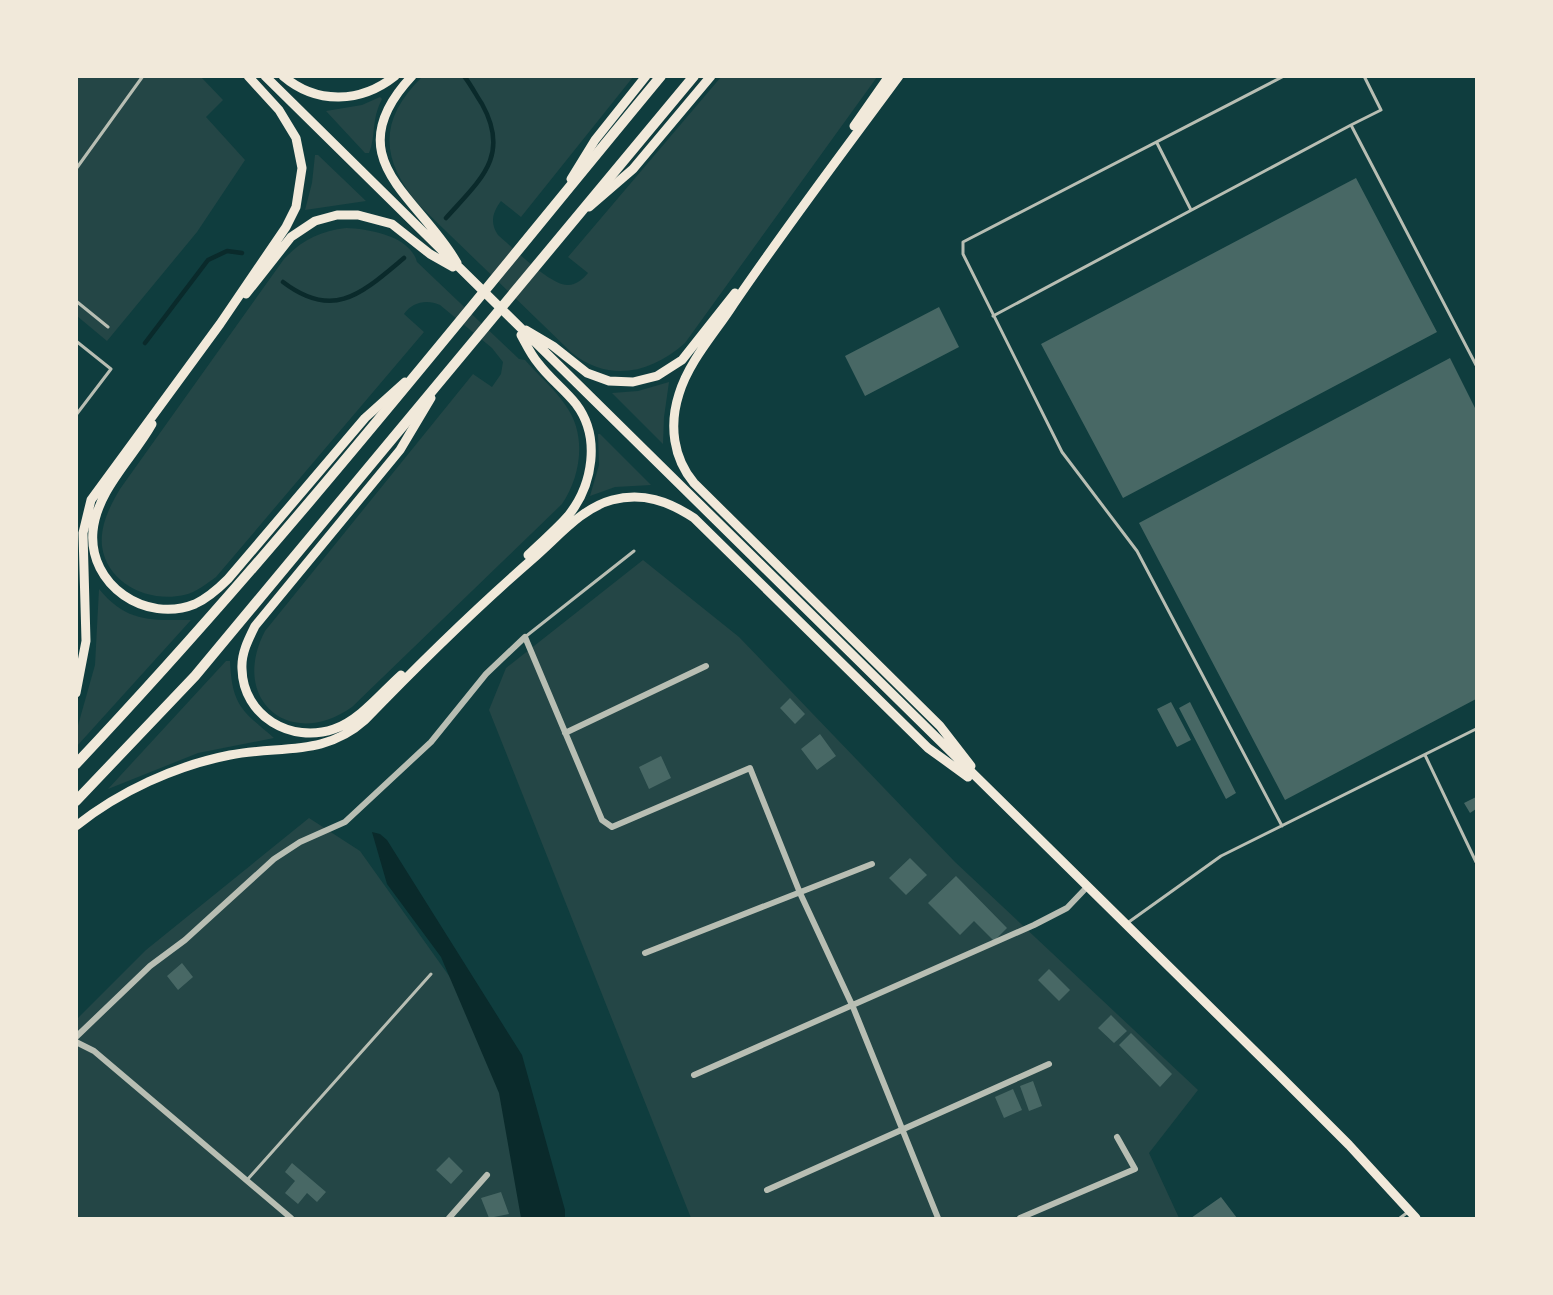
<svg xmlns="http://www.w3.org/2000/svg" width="1553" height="1295" font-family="'Roboto Condensed',sans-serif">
  <rect width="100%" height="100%" fill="#0f3d3e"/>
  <!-- green -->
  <path fill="#244646" d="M76,77H201L223,100L206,117L245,160L197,232L107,341L77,316Z
    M422,77H633L521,217L501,201C492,213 490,223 498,235C512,247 551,286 568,285C576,285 583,279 588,273L568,257L721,77H877L685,343C651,373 610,383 572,353L420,206C380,160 378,120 422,77Z
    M380,97L382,99C371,120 376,137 369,153H365L326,111L362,105Z
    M315,155H318L366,201L305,210L312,183Z
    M346,228C370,229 410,236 417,262L519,359L525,360C538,375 555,389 566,406C587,435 581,476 562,504L352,707C290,751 229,700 265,631L473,374L492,387L501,374L503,362L492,348L440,305C427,299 412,302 404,314L424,332L216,577C206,584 197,592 184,595C149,603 107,584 102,546C100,525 110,506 120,489L284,259C302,240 320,231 346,228Z
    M669,382L664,417L663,444L612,393L638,391Z
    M598,434H600L651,485L615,487L590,496L599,465Z
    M643,560L739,637L955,862L1198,1090L1149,1153L1179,1218H691L489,710L506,668Z
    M99,589C127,623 151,620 191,620L77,746V729L95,665Z
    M226,661H230C232,707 243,711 274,738L198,753L108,789Z
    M309,818L360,851L504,1053L538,1218H77V1019L146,950Z"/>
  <!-- water -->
  <path fill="#0a2a2b" d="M372,832L380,834L387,840L522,1055L565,1210V1218H521L499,1093L441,957L387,884Z"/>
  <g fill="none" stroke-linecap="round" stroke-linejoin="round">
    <!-- stream -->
    <path stroke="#0a2a2b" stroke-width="4.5" d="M446,218C480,180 511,156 482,104C476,95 471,85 464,76
      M283,282C334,321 362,293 404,258
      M145,343L208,260L227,251L242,253"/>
  </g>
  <!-- building -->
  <path fill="#486865" d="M1356,178L1437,332L1123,498L1041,344Z
    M939,307L959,347L865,396L845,356Z
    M1450,358L1476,410V699L1285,800L1139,523Z
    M790,698L805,714L795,724L780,708Z
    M1171,702L1191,740L1177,747L1157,709Z
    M1190,702L1236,793L1226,799L1179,708Z
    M820,734L836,756L817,770L801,749Z
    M661,756L671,778L649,789L639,767Z
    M1476,797V809L1470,813L1464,803Z
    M910,858L927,875L906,895L889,878Z
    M956,876L1007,928L994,941L974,921L960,935L928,903Z
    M182,963L193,977L178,990L167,976Z
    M1049,969L1070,990L1059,1001L1038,980Z
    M1111,1015L1127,1031L1114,1043L1098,1028Z
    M1131,1033L1172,1074L1160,1087L1119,1045Z
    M1033,1081L1042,1106L1029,1111L1020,1086Z
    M1013,1089L1022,1110L1004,1118L995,1097Z
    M449,1157L463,1171L451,1184L436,1170Z
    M292,1163L326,1192L317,1202L307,1193L298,1204L285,1193L295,1181L285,1172Z
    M501,1192L509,1214L489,1218L481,1198Z
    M1221,1197L1237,1218H1191Z"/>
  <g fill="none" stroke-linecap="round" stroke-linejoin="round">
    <!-- service -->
    <path stroke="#b8beb3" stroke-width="3" d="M1364,76L1381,110L1351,125L1476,365
      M1157,143L1191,210
      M76,169L143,76
      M76,301L108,327
      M993,316L1351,125
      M76,341L111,369L76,415
      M525,637L634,551
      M1425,755L1476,862
      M1282,826L1137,551L1062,452L963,254V242L1284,76
      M1126,924L1221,856L1476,729
      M247,1180L431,974
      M1400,1218L1408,1212"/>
    <!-- minor -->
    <path stroke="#b8beb3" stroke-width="6" d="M565,733L706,666
      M645,953L872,864
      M76,1037L150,966L185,940L274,859L300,842L345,822L431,742L486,674L525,637L602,820L612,827L750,768L800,893L853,1007L938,1218
      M76,1042L94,1051L291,1218
      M694,1075L1034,925L1067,908L1087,887
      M767,1190L1049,1064
      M449,1218L487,1175
      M1020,1218L1135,1169L1117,1137"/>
    <!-- primary -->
    <path stroke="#f1e9da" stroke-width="9" d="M265,76L1280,1076L1349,1145L1416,1218
      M283,76C317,105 361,103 395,76
      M412,76C334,159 419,196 457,263
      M899,76C843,152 786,227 733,305C715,333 689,361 679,394C669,425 673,458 694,483L940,726L971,766
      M854,126L889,76
      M571,179L595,140L646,76
      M589,207L633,169L711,76
      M246,294L291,237L315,221L337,215H358L392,224L430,254L453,267
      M526,330L553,346L587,373L609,381L633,382L657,376L682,360L735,293
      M521,335C526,344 531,355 538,363C549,378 564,389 576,404C601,437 593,485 568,516C556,530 541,542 528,555
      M152,424C133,458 97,490 93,531C88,585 146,624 195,604C208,598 218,589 228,579L365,418L405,382
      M401,675C381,693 360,720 334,729C291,744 243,716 242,669C241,654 248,640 255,626L400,450L431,398
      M76,693L86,641L83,533L91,500L220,324L286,227L296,207L302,168L296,138L279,110L248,76
      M76,826C120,791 175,766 230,755C280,745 324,757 365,720C420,663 476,608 536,556C559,536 582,508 612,500C643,492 668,501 694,518L928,748L968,777"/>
    <!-- trunk -->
    <path stroke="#f1e9da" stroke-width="10" d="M76,764C283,545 469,308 661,76
      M76,801L195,676L694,76"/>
  </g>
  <!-- border -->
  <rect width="1553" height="1295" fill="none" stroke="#f1e9da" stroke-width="156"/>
</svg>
